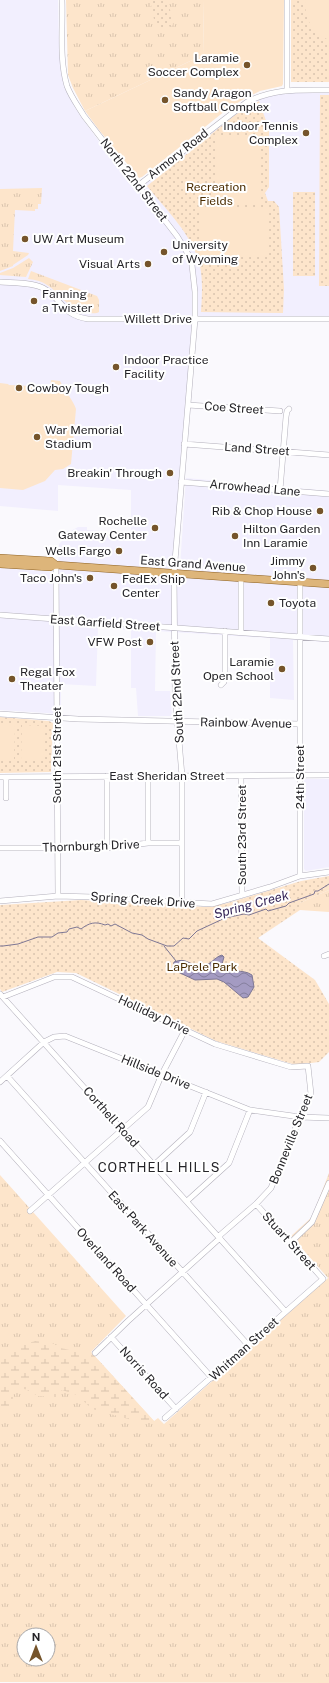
<svg xmlns="http://www.w3.org/2000/svg" width="329" height="1683" font-family="'Public Sans',sans-serif">
  <defs>
    <pattern id="grass-tufts" width="24" height="20" patternUnits="userSpaceOnUse"><rect width="24" height="20" fill="#fde5cb"/><path d="M3 7l-1-3M5 7V3M7 7l1-3M15 17l-1-3M17 17v-4M19 17l1-3" fill="none" stroke="#d9c4ae"/></pattern>
    <pattern id="wetland-marsh" width="20" height="14" patternUnits="userSpaceOnUse"><rect width="20" height="14" fill="#fde5cb"/><path d="M1 5h8M5 5V1M11 12h8M15 12V8" fill="none" stroke="#d9c4ae"/></pattern>
    <pattern id="park-dots" width="8" height="8" patternUnits="userSpaceOnUse"><rect width="8" height="8" fill="#fde5cb"/><path d="M2 2h.1M6 6h.1" fill="none" stroke="#d9c4ae" stroke-width="1.8" stroke-linecap="round"/></pattern>
    <pattern id="water-waves" width="16" height="10" patternUnits="userSpaceOnUse"><rect width="16" height="10" fill="#a49bc2"/><path d="M0 5q4-4 8 0t8 0" fill="none" stroke="#857e9e"/></pattern>
  </defs>
  <rect width="100%" height="100%" fill="#faf9fd"/>
  <!-- built -->
  <path fill="#f2effe" d="M0,0H58L59,45L61,71L64,85L74,106L81,117L109,155L139,185L234,115L257,100L273,95L289,93H329V319H195L175,567H180L186,478L329,491V642L293,640L294,700L270,698V638L156,631L155,691H170L172,716H138L136,688H131V630L98,628L96,686L61,684V714L0,710V568L58,572L59,544L63,540L65,531H71L78,527H87V530L101,531L105,535L131,537V490L58,485V511L0,506Z
    M304,779H329V867L306,871L304,869Z"/>
  <!-- grass -->
  <path fill="url(#grass-tufts)" fill-rule="evenodd" d="M66,0H204L203,55L85,111L73,88L68,75Z
    M42,188L41,204H38V209H35V211L15,210L13,251L29,253L28,255L13,265V266L0,271V189Z
    M29,258L33,262L26,277L0,275V273L13,268Z
    M31,271L97,296L99,300V312L97,313C61,316 62,281 28,279Z
    M329,890V912L300,910V903Z
    M329,1173V1683L0,1682V1175L126,1316L91,1352L154,1421L158,1418L164,1424L328,1278L291,1236L312,1217ZM24,1635H48V1659H24Z"/>
  <!-- wetland -->
  <path fill="url(#wetland-marsh)" d="M36,1341L52,1343L61,1348L82,1353L91,1352L154,1421L132,1420L92,1409L77,1395L62,1390L56,1397L38,1396L25,1389L14,1392L11,1409L0,1408V1355L19,1345Z"/>
  <!-- park -->
  <path fill="url(#park-dots)" d="M150,0H168L173,24L172,26L156,29Z
    M291,0H329V82H291Z
    M320,95H329V286H319Z
    M259,101L269,129V187L265,193L268,201H274L279,207L284,289L283,313L201,312C202,297 203,281 200,266C193,235 166,210 147,186L235,115Z
    M293,192H315V276H293Z
    M0,717L49,721L53,723L51,772L0,773Z
    M329,876V890L300,903V910L258,938L315,980L329,1004V1052L319,1062L296,1065L216,1041L76,973L57,972L2,992L0,989V905L81,900L206,907L228,903L301,881Z"/>
  <!-- pitch -->
  <path fill="#fde5cb" d="M204,0H284L283,84L282,86L260,91L242,100L225,111L142,177L139,178L99,130L85,111L203,55Z
    M305,1H329V40C312,33 305,19 305,1Z
    M217,136H259V205H216Z
    M201,207H269L268,255H201Z
    M51,380L60,381C64,389 74,402 76,409L71,464L63,469L55,470L45,481L23,490L0,488V383L8,384L9,385L50,387Z
    M0,725H15L14,761H0Z
    M22,725L44,726L43,761H21Z"/>
  <!-- water -->
  <path fill="url(#water-waves)" stroke="#7e7794" d="M222,955L224,957L222,964C231,975 242,968 252,975L254,987L248,997L243,998L224,982L217,979L195,980L178,972L173,967L174,962C187,957 188,965 200,966C210,967 214,957 222,955Z"/>
  <g fill="none" stroke-linecap="round" stroke-linejoin="round">
    <!-- stream -->
    <path stroke="#7e7794" stroke-width="1" d="M0,946H3L18,944L38,937H52L58,933L67,932L69,929L77,927L81,929C89,923 95,921 105,925L108,924L111,926L115,924L132,933L142,935L148,939L167,946H174L183,938L189,939L197,931L225,918L244,914L249,915L266,909L268,911L286,906L289,903L314,894L315,891H318L329,884
      M164,946L176,961"/>
    <!-- minor casing -->
    <g stroke="#b3b0bb" stroke-width="6">
      <path id="minor" d="M62,0C63,28 59,59 67,86C71,97 78,106 84,116L177,236L188,254L192,265L195,292V319L174,573L175,693L182,776V903
        M287,90V0
        M139,185L247,102C275,88 299,90 329,90
        M0,282C13,283 31,282 43,288C63,299 61,315 88,319H329
        M188,405L280,411
        M184,444L329,455
        M181,482L329,494
        M280,490L286,417L287,411L289,409
        M56,565L58,896
        M300,582V876
        M0,615L329,639
        M241,632V578
        M221,685L224,682L225,676V631
        M0,714L78,719L300,724
        M148,776V843
        M241,776L242,894
        M0,777L329,775
        M6,777V798
        M0,848H107L148,843H182
        M107,848V776
        M0,901L58,896L93,897L212,904L270,887L300,876L329,872
        M324,956L329,954
        M0,994L285,1311
        M3,997L54,977H72L215,1044L291,1067L308,1066L311,1094L296,1127L271,1188L256,1204L219,1236
        M7,1076L248,1345
        M0,1082L44,1042L54,1037L65,1036L250,1110L300,1117L329,1118
        M0,1141L212,1378
        M154,1165L190,1132L206,1092
        M187,1201L229,1163L250,1110
        M30,1211L148,1107L162,1074L185,1030
        M290,1243L312,1222L329,1183
        M111,1337L176,1409
        M95,1353L128,1321L220,1238
        M165,1418L323,1279L256,1204"/>
    </g>
    <!-- major casing -->
    <g stroke="#8e6224" stroke-width="8">
      <path id="major" d="M0,558L51,561L56,565
        M0,564L50,567L56,565L329,584"/>
    </g>
    <!-- minor -->
    <use href="#minor" stroke="#fff" stroke-width="5"/>
    <!-- major -->
    <use href="#major" stroke="#ddb57a" stroke-width="7"/>
  </g>
  <!-- markers -->
  <g fill="#75542b" stroke="#fff" stroke-width="1.5">
    <circle cx="247" cy="65" r="4"/>
    <circle cx="165" cy="100" r="4"/>
    <circle cx="306" cy="133" r="4"/>
    <circle cx="25" cy="239" r="4"/>
    <circle cx="164" cy="252" r="4"/>
    <circle cx="148" cy="264" r="4"/>
    <circle cx="34" cy="301" r="4"/>
    <circle cx="116" cy="367" r="4"/>
    <circle cx="19" cy="388" r="4"/>
    <circle cx="37" cy="437" r="4"/>
    <circle cx="170" cy="473" r="4"/>
    <circle cx="320" cy="511" r="4"/>
    <circle cx="155" cy="528" r="4"/>
    <circle cx="235" cy="536" r="4"/>
    <circle cx="119" cy="551" r="4"/>
    <circle cx="313" cy="568" r="4"/>
    <circle cx="90" cy="578" r="4"/>
    <circle cx="114" cy="586" r="4"/>
    <circle cx="271" cy="603" r="4"/>
    <circle cx="150" cy="642" r="4"/>
    <circle cx="282" cy="669" r="4"/>
    <circle cx="12" cy="679" r="4"/>
  </g>
  <g text-anchor="middle" stroke-width="4" stroke-linejoin="round" paint-order="stroke">
    <!-- poi labels -->
    <g font-size="12" fill="#252428" stroke="#fff" text-anchor="end">
      <text x="239" y="62">Laramie<tspan x="239" dy="14">Soccer Complex</tspan></text>
      <text x="173" y="97" text-anchor="start">Sandy Aragon<tspan x="173" dy="14">Softball Complex</tspan></text>
      <text x="298" y="130">Indoor Tennis<tspan x="298" dy="14">Complex</tspan></text>
      <text x="33" y="243" text-anchor="start">UW Art Museum</text>
      <text x="172" y="249" text-anchor="start">University<tspan x="172" dy="14">of Wyoming</tspan></text>
      <text x="140" y="268">Visual Arts</text>
      <text x="42" y="298" text-anchor="start">Fanning<tspan x="42" dy="14">a Twister</tspan></text>
      <text x="124" y="364" text-anchor="start">Indoor Practice<tspan x="124" dy="14">Facility</tspan></text>
      <text x="27" y="392" text-anchor="start">Cowboy Tough</text>
      <text x="45" y="434" text-anchor="start">War Memorial<tspan x="45" dy="14">Stadium</tspan></text>
      <text x="162" y="477">Breakin' Through</text>
      <text x="312" y="515">Rib &amp; Chop House</text>
      <text x="147" y="525">Rochelle<tspan x="147" dy="14">Gateway Center</tspan></text>
      <text x="243" y="533" text-anchor="start">Hilton Garden<tspan x="243" dy="14">Inn Laramie</tspan></text>
      <text x="111" y="555">Wells Fargo</text>
      <text x="305" y="565">Jimmy<tspan x="305" dy="14">John's</tspan></text>
      <text x="82" y="582">Taco John's</text>
      <text x="122" y="583" text-anchor="start">FedEx Ship<tspan x="122" dy="14">Center</tspan></text>
      <text x="279" y="607" text-anchor="start">Toyota</text>
      <text x="142" y="646">VFW Post</text>
      <text x="274" y="666">Laramie<tspan x="274" dy="14">Open School</tspan></text>
      <text x="20" y="676" text-anchor="start">Regal Fox<tspan x="20" dy="14">Theater</tspan></text>
    </g>
    <!-- street labels -->
    <g font-size="12" fill="#252428" stroke="#fff">
      <text transform="translate(178 154) rotate(-38)" y="4">Armory Road</text>
      <text transform="translate(134 180) rotate(52)" y="4">North 22nd Street</text>
      <text x="158" y="323">Willett Drive</text>
      <text transform="translate(234 408) rotate(4)" y="4">Coe Street</text>
      <text transform="translate(257 449) rotate(4)" y="4">Land Street</text>
      <text transform="translate(255 488) rotate(5)" y="4">Arrowhead Lane</text>
      <text transform="translate(193 564) rotate(4)" y="4">East Grand Avenue</text>
      <text transform="translate(105 623) rotate(4)" y="4">East Garfield Street</text>
      <text transform="translate(177 692) rotate(-93)" y="4">South 22nd Street</text>
      <text transform="translate(246 723) rotate(1)" y="4">Rainbow Avenue</text>
      <text transform="translate(57 755) rotate(-90)" y="4">South 21st Street</text>
      <text x="167" y="780">East Sheridan Street</text>
      <text transform="translate(300 777) rotate(-90)" y="4">24th Street</text>
      <text transform="translate(242 835) rotate(-90)" y="4">South 23rd Street</text>
      <text transform="translate(91 846) rotate(-2)" y="4">Thornburgh Drive</text>
      <text transform="translate(143 900) rotate(4)" y="4">Spring Creek Drive</text>
      <text transform="translate(154 1015) rotate(25)" y="4">Holliday Drive</text>
      <text transform="translate(156 1072) rotate(22)" y="4">Hillside Drive</text>
      <text transform="translate(111 1117) rotate(48)" y="4">Corthell Road</text>
      <text transform="translate(291 1139) rotate(-68)" y="4">Bonneville Street</text>
      <text transform="translate(143 1229) rotate(48)" y="4">East Park Avenue</text>
      <text transform="translate(289 1241) rotate(48)" y="4">Stuart Street</text>
      <text transform="translate(106 1260) rotate(48)" y="4">Overland Road</text>
      <text transform="translate(244 1349) rotate(-42)" y="4">Whitman Street</text>
      <text transform="translate(144 1373) rotate(48)" y="4">Norris Road</text>
    </g>
    <!-- park labels -->
    <g font-size="12" fill="#4b2d02" stroke="#fff">
      <text x="216" y="191">Recreation<tspan x="216" dy="14">Fields</tspan></text>
      <text x="202" y="971">LaPrele Park</text>
    </g>
    <!-- water labels -->
    <g font-size="13" font-style="italic" fill="#372759" stroke="#fff">
      <text transform="translate(251 904) rotate(-15)" y="5">Spring Creek</text>
    </g>
    <!-- neighbourhood labels -->
    <g font-size="13" letter-spacing="1" fill="#252428" stroke="#fff">
      <text x="159" y="1172">CORTHELL HILLS</text>
    </g>
  </g>
  <!-- north arrow -->
  <g transform="translate(36 1647)"><circle r="19" fill="#ffffff" stroke="#a8a7a9"/>
  <path d="M0-3L7 15L0 10L-7 15Z" fill="#75542b"/>
  <text y="-6" font-size="11" font-weight="bold" text-anchor="middle" fill="#252428">N</text>
  </g>
</svg>
